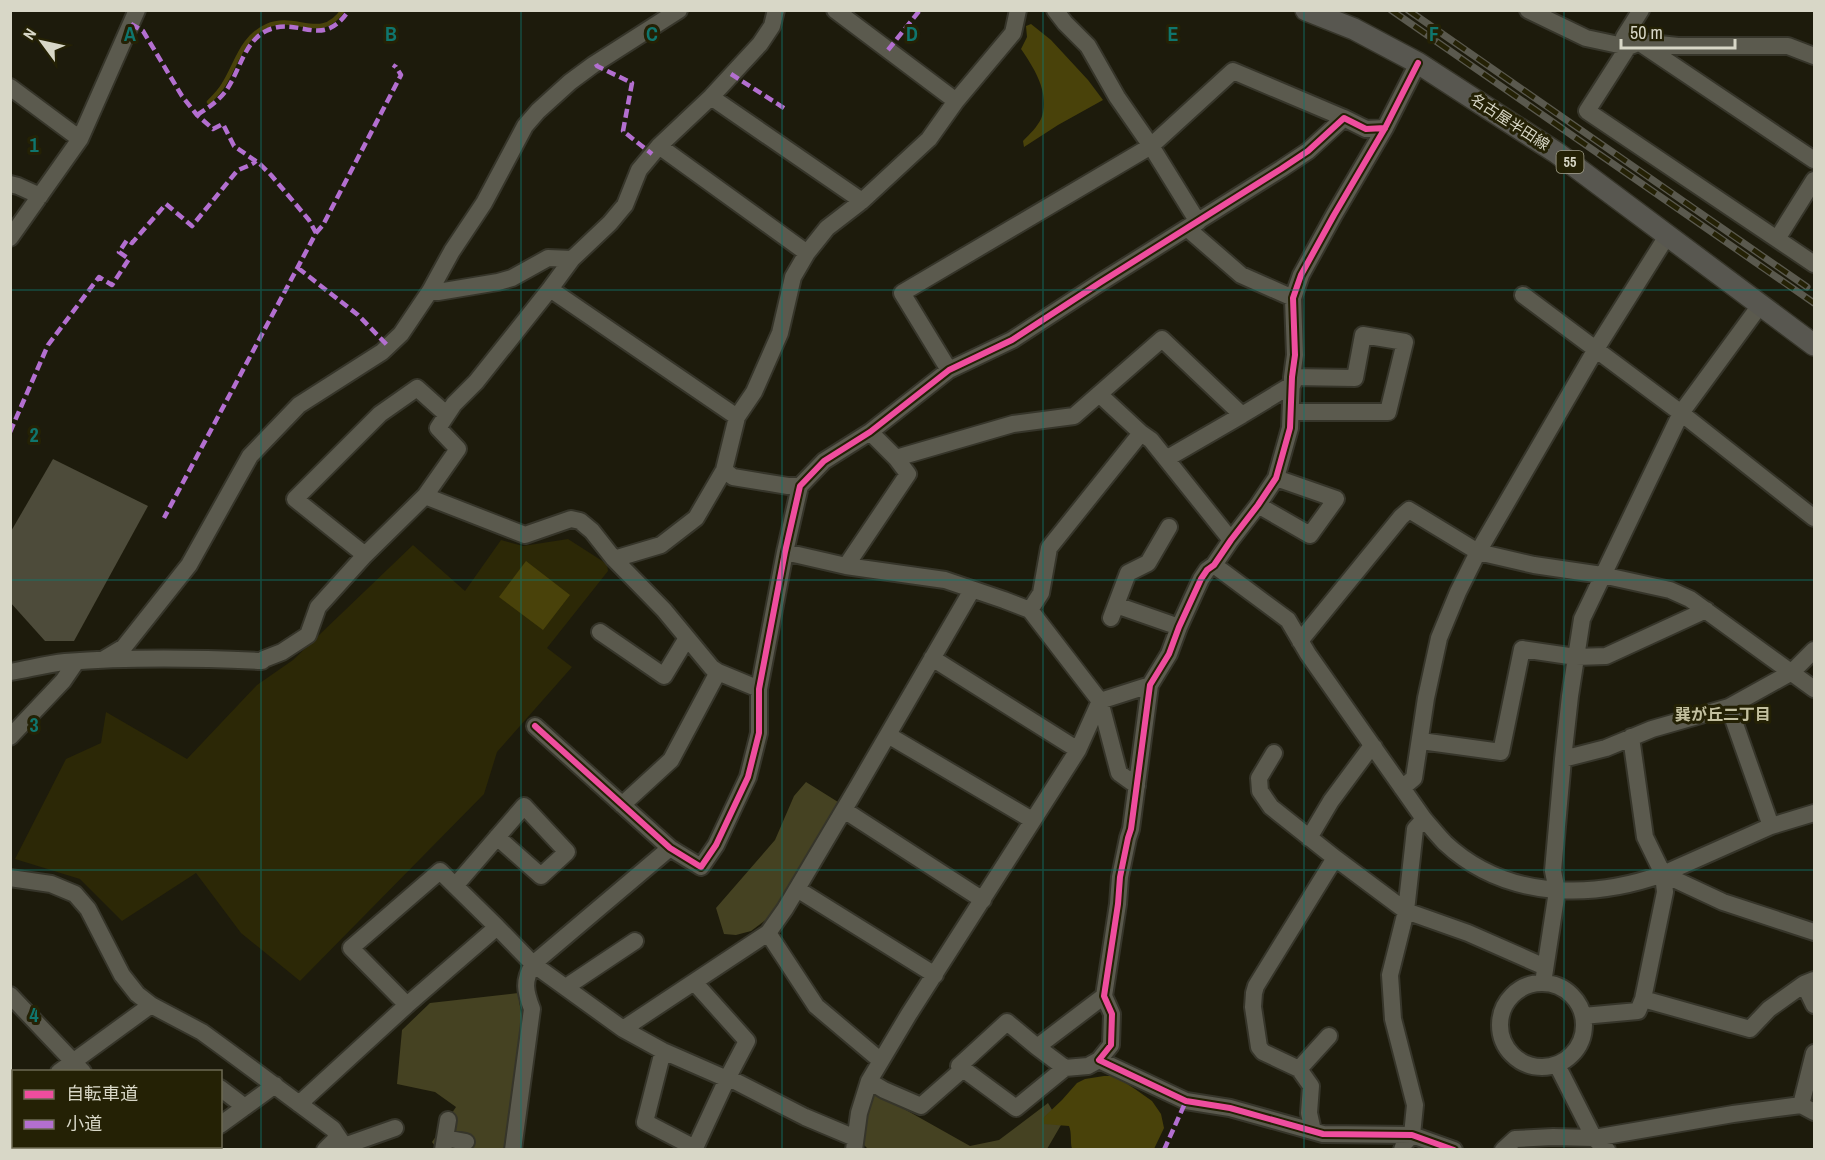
<svg xmlns="http://www.w3.org/2000/svg" width="1825" height="1160" font-family="'Archivo Narrow','Noto Sans JP',sans-serif">
  <rect width="100%" height="100%" fill="#1d1b0c"/>
  <!-- built -->
  <path fill="#2c2806" d="M568,539L607,564L608,571L547,648L572,667L497,752L484,794L300,981L241,933L196,873L122,921L80,879L15,859L66,759L101,743L106,712L187,759L257,685L293,660L413,545L465,591L501,540L523,546Z"/>
  <!-- green -->
  <path fill="#454222" d="M806,782L838,802L805,859L780,909L751,931L736,935L724,934L716,908L775,840L794,796Z
    M518,993L525,1040L507,1149H437L432,1142L456,1107L435,1092L397,1084L402,1030L430,1003Z
    M874,1092L970,1146L999,1140L1048,1103L1061,1125L1047,1149L869,1150L860,1141Z"/>
  <!-- water -->
  <path fill="#49420a" d="M1031,24L1051,40L1088,80L1103,100L1058,125L1024,147L1023,141C1030,134 1037,127 1041,119C1051,94 1034,68 1021,49L1027,37L1026,26Z
    M526,561L570,595L543,630L499,597Z
    M1104,1076H1115L1135,1089L1152,1101L1161,1114L1164,1128L1154,1149H1072C1070,1142 1072,1133 1069,1126L1044,1124L1043,1118L1062,1100L1077,1083L1085,1079Z"/>
  <g fill="none" stroke-linecap="round" stroke-linejoin="round">
    <!-- stream -->
    <path stroke="#49420a" stroke-width="4.5" d="M209,102C215,96 220,91 224,84C237,63 242,37 267,26C296,13 321,43 343,10"/>
  </g>
  <!-- building -->
  <path fill="#4d4b3a" d="M53,459L148,506L74,641H45L10,602V533Z"/>
  <g fill="none" stroke-linecap="round" stroke-linejoin="round">
    <!-- minor casing -->
    <g stroke="#36352a" stroke-width="20">
      <path id="minor" d="M835,10L956,101
        M1055,10L1065,23L1088,46L1117,97L1151,146L1198,222
        M1528,10L1586,38L1628,47L1640,42L1678,46H1788L1814,56
        M1643,45L1814,160
        M1628,47L1587,111L1814,264
        M1628,47L1624,37L1641,10
        M1418,63L1385,128L1334,215L1301,275L1293,298L1295,355L1292,377L1290,428L1276,478L1258,505L1231,540L1214,565L1207,570L1201,579L1179,627L1169,654L1150,685L1131,829L1128,838L1120,877L1118,904L1104,996L1112,1014L1111,1045L1099,1060L1186,1101L1230,1108L1323,1134L1412,1135L1454,1150
        M10,87L80,139
        M711,97L862,201
        M659,146L807,253
        M10,184L18,186L40,196
        M1188,229L1241,275L1293,298
        M10,238L80,139L137,10
        M1777,239L1814,180
        M550,289L737,417
        M430,291L438,292L498,282L512,278L548,258L572,259
        M1523,295L1681,413L1814,518
        M949,370L902,293L1151,146L1233,71L1344,118
        M1099,394L1141,433
        M1291,412H1388L1405,342L1363,335L1355,378L1292,377
        M896,458L1013,424L1074,416L1162,339L1242,415L1293,384
        M1166,459L1242,415
        M800,486H788L733,477L724,470L737,417L754,392L780,333L793,277L807,253L827,228L862,201L929,139L956,101L1013,33L1018,10
        M425,496L525,535L571,519L580,521L592,531L614,559L664,610L712,668L718,672L759,689
        M1258,505L1310,535L1336,499L1276,478
        M785,552L846,566L945,580L1004,600L1030,610L1100,701L1078,750L909,1014L869,1081L859,1113L854,1150
        M365,555L295,499L380,414L417,388L446,414
        M614,559L661,545L696,518L724,470
        M1214,565L1288,620L1308,654L1424,819C1431,827 1438,836 1445,843C1505,899 1590,900 1663,874L1771,826L1814,813
        M846,566L908,474L896,458L870,432
        M1116,605L1179,627
        M1030,610L1041,593L1049,548L1141,433L1151,440L1231,540
        M1111,618L1128,573L1148,563L1169,527
        M600,632L664,676L687,638
        M1300,641L1401,517L1409,510L1478,552L1534,565L1602,575L1670,590L1690,599L1814,689
        M932,658L1078,750
        M104,659L124,647L189,565L250,456L299,405L382,352L401,334L430,291L452,251L484,203L525,126L538,111L570,82L593,65L679,10
        M10,672C28,669 47,664 65,662C130,657 197,658 262,661L264,659L282,652L308,635L318,607L365,555L425,496L458,449L438,428L454,404L476,382L550,289L572,259L610,223L625,205L639,170L659,146L711,97L760,44L772,26L776,10
        M1729,707L1771,826
        M535,726L670,848L701,867L716,845L748,777L759,733V689L785,552L800,486L824,461L870,432L949,370L1012,340L1101,282L1281,169L1308,151L1344,118L1366,129L1385,128
        M888,735L1032,820
        M10,737L63,681L76,662
        M1631,737L1645,837L1663,874L1665,892L1643,999L1750,1029L1769,1009L1804,984
        M1421,741L1501,752L1522,649L1576,657L1606,656L1706,610
        M1274,753L1259,778L1260,791L1271,807L1335,858L1406,911L1468,933L1545,967
        M1563,759L1606,748L1652,729L1729,707L1792,672L1814,650
        M1137,786L1119,773L1100,701L1150,685
        M1402,788L1414,778L1426,698L1439,638L1458,592L1478,552L1596,349L1667,236
        M622,805L671,760L718,672
        M844,810L983,900
        M1309,838L1331,801L1368,751L1374,747
        M1663,874L1723,902L1814,932
        M10,878L51,884L75,894L88,909L122,975L137,994L151,1005L202,1032L228,1051L333,1129L347,1150
        M455,886L524,806L567,852L541,876L497,837
        M797,889L935,975
        M1814,980L1804,984L1814,1005
        M695,983L747,1041L727,1079
        M1543,983L1557,891L1553,871L1563,759L1570,696L1582,619L1681,413L1761,304
        M1500 1025a42 42 0 1 1 84 0a42 42 0 1 1-84 0Z
        M566,987L635,941
        M10,995L83,1072
        M407,1005L351,948L440,871L497,927
        M1583,1016L1638,1011L1643,999
        M1329,1036L1299,1069L1263,1052L1259,1047L1253,1007L1254,993L1256,986L1335,858
        M1037,1047L1065,1068
        M663,1051L645,1122L695,1148L727,1079L663,1051L623,1029L768,933
        M1099,1060L1088,1066L1065,1068L1016,1108L959,1066L1007,1022L1037,1047L1104,996
        M881,1061L816,1006L768,933L785,909L858,786L972,590
        M1557,1065L1594,1138L1607,1150
        M1299,1069L1311,1086L1309,1113L1313,1131
        M59,1072L151,1005
        M727,1077L805,1117L855,1138
        M869,1081L884,1090L921,1106L963,1069
        M220,1088L245,1107
        M299,1104L407,1005L497,927L533,964L623,1029
        M1801,1105L1814,1053
        M10,1113L14,1110
        M220,1125L275,1085
        M445,1138L466,1142
        M158,1146L161,1150
        M344,1146L395,1128
        M120,1150L124,1146
        M187,1150L191,1146
        M325,1150L338,1137
        M443,1150L448,1120
        M513,1150L532,1009C525,991 523,981 533,964L670,848
        M1402,1150L1404,1144L1412,1135L1415,1105L1393,1019L1390,975L1406,911L1415,829L1424,819
        M1503,1150L1515,1139L1553,1137L1594,1138L1733,1114L1801,1105L1814,1112"/>
    </g>
    <!-- major casing -->
    <g stroke="#36352a" stroke-width="24">
      <path id="major" d="M1306,10L1354,29L1418,63L1557,153L1814,345"/>
    </g>
    <!-- minor -->
    <use href="#minor" stroke="#5b5a4e" stroke-width="16"/>
    <!-- major -->
    <use href="#major" stroke="#585750" stroke-width="21"/>
    <!-- rail casing -->
    <g stroke="#5a594e" stroke-width="7">
      <path id="rail" d="M1391,10L1814,303
        M1408,10L1807,287"/>
    </g>
    <!-- rail -->
    <use href="#rail" stroke="#242105" stroke-width="4.5" stroke-dasharray="14" stroke-linecap="butt"/>
    <!-- quiet -->
    <path stroke="#b36fd0" stroke-width="4.5" stroke-dasharray="9 4.5" stroke-linecap="butt" d="M131,24L143,31L182,96L197,115L213,129L223,124L234,146L260,164L271,175L309,220L316,233L164,518
      M888,50L920,10
      M596,64L597,66L632,83L623,131L652,154
      M731,74L787,110
      M197,115C208,108 217,102 225,92C240,72 243,43 266,31C299,15 322,51 349,10
      M316,233L323,225L401,75L396,67L393,65
      M298,268L358,315L388,346
      M10,432L48,345L99,277L112,285L129,259L119,252L127,240L132,243L166,204L192,226L237,171C243,167 251,166 256,161
      M1164,1150L1186,1101"/>
    <!-- cycleway casing -->
    <g stroke="#242105" stroke-width="10">
      <path id="cycleway" d="M1418,63L1385,128L1334,215L1301,275L1293,298L1295,355L1292,377L1290,428L1276,478L1258,505L1231,540L1214,565L1207,570L1201,579L1179,627L1169,654L1150,685L1131,829L1128,838L1120,877L1118,904L1104,996L1112,1014L1111,1045L1099,1060L1186,1101L1230,1108L1323,1134L1412,1135L1454,1150
        M535,726L670,848L701,867L716,845L748,777L759,733V689L785,552L800,486L824,461L870,432L949,370L1012,340L1101,282L1281,169L1308,151L1344,118L1366,129L1385,128"/>
    </g>
    <!-- cycleway -->
    <use href="#cycleway" stroke="#ef4d9e" stroke-width="6"/>
  </g>
  <!-- grid -->
  <path fill="none" stroke="#0f766e" stroke-width="1.5" stroke-opacity="0.55" d="M261,10V1150M521,10V1150M782,10V1150M1043,10V1150M1304,10V1150M1564,10V1150M10,290H1814M10,580H1814M10,870H1814"/>
  <g text-anchor="middle" stroke-width="6" stroke-linejoin="round" paint-order="stroke">
    <!-- shield labels -->
    <rect fill="#242105" stroke="#a2a08d" stroke-width="1.5" x="1556.5" y="151" width="27" height="22" rx="4.5"/>
    <g font-size="14" font-weight="bold" fill="#d8d7c7">
      <text x="1570" y="167">55</text>
    </g>
    <!-- street labels -->
    <g font-size="15" fill="#d8d7c7" stroke="#242105">
      <text transform="translate(1510 122) rotate(33)" y="5">名古屋半田線</text>
    </g>
    <!-- neighbourhood labels -->
    <g font-size="16" font-weight="bold" fill="#c3c0a0" stroke="#242105">
      <text x="1723" y="720">巽が丘二丁目</text>
    </g>
  </g>
  <g font-size="20" text-anchor="middle" font-weight="bold" fill="#0f766e" stroke="#242105" stroke-width="6" stroke-linejoin="round" paint-order="stroke">
    <text x="130" y="41">A</text>
    <text x="391" y="41">B</text>
    <text x="652" y="41">C</text>
    <text x="912" y="41">D</text>
    <text x="1173" y="41">E</text>
    <text x="1434" y="41">F</text>
    <text x="34" y="152">1</text>
    <text x="34" y="442">2</text>
    <text x="34" y="732">3</text>
    <text x="34" y="1022">4</text>
  </g>
  <!-- border -->
  <rect width="1825" height="1160" fill="none" stroke="#d8d7c7" stroke-width="24"/>
  <!-- legend -->
  <rect x="12" y="1070" width="210" height="78" fill="#242105" stroke="#6c6a53" stroke-width="1.5"/>
  <rect x="24" y="1090" width="30" height="9" fill="#ef4d9e" stroke="#6c6a53" stroke-width="1.5"/>
  <text x="66" y="1100" font-size="18" fill="#d8d7c7">自転車道</text>
  <rect x="24" y="1120" width="30" height="9" fill="#b36fd0" stroke="#6c6a53" stroke-width="1.5"/>
  <text x="66" y="1130" font-size="18" fill="#d8d7c7">小道</text>
  <!-- north arrow -->
  <g transform="translate(42 42) rotate(303)" stroke="#242105" stroke-width="4.5" paint-order="stroke">
  <path d="M0-4.5L10 22L0 15L-10 22Z" fill="#d8d7c7"/>
  <text y="-9" font-size="16" font-weight="bold" text-anchor="middle" fill="#d8d7c7">N</text>
  </g>
  <!-- scale -->
  <path d="M1621 39v9h114v-9" fill="none" stroke="#d8d7c7" stroke-width="3"/>
  <text x="1630" y="39" font-size="18" fill="#d8d7c7" stroke="#242105" stroke-width="4.5" paint-order="stroke">50 m</text>
</svg>
